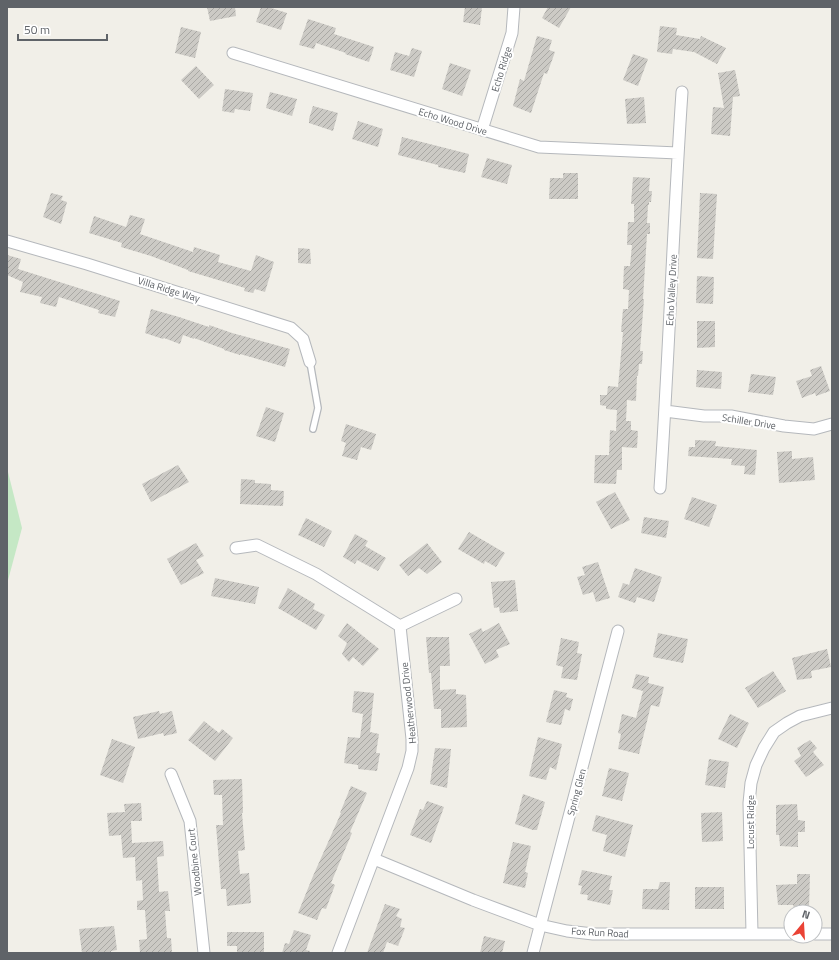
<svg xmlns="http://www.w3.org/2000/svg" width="839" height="960" font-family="'Titillium Web',sans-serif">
  <defs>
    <pattern id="building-hatch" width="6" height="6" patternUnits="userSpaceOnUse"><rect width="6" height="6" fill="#cccac5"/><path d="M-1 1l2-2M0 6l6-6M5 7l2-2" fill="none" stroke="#a9a8a4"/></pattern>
  </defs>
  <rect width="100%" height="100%" fill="#f1efe8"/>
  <!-- grass -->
  <path fill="#c5e8c5" d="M7,468L22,528L7,584Z"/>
  <!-- building -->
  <path fill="url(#building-hatch)" d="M207,7H235L236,16L210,21Z
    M261,7H268L287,13L281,30L256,22Z
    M465,7H482L480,25L463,22Z
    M548,7H571L559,28L542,18Z
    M308,19L336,28L334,34L374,47L369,62L345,54L346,53L316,43L314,49L299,45Z
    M660,26L677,28L676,35L700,39L701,36L726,48L717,64L694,52L673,49L672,54L657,52Z
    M181,27L201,32L195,58L175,53Z
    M537,36L552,40L549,50L555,52L547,74L544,73L531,113L513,106L520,79L524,81Z
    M412,48L422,51L414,77L390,70L395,52L409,56Z
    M633,54L648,59L638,86L623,80Z
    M450,63L471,70L462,96L442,89Z
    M196,66L214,85L199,99L181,80Z
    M735,70L740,96L733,97L730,136L711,134L713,107L724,108L718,73Z
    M225,89L253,93L250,111L235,109L234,113L222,111Z
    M270,92L297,99L292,116L266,108Z
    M644,97L646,123L627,124L625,99Z
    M313,106L338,113L333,131L309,123V119Z
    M358,121L383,129L378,147L352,139Z
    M402,137L469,154L465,173L438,167V165L398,155Z
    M487,158L512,165L507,184L481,177Z
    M563,173H578V199H549L550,178H563Z
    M633,177L650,178L649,191H652L651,202H649V205H648L647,223H650V234H647L643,299H644L640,351H643L642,364H639L638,376H637L636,401L627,400L626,421H631V430L638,431L637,448L622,447V470H617L616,484L594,483L595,455H609L610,430L616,431L617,410L606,409V406L600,405V395H607L608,386L618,387L623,332H621L623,309H628L629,290L623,289L624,266H630L632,245H627L628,222H634V204H631Z
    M51,193L63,196L61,200L67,202L61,224L43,217Z
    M700,193L717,194L713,259L697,258L699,217Z
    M130,215L145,219L140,234L193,252L194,247L220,255L218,262L251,271L256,255L274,262L265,292L255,289L253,293L244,291L245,288L188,271V270L151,256L121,247L122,243L89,233L94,216L126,227Z
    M298,248L310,249L311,264L298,263Z
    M7,255L21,259L18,269L120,301L115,317L98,313L99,310L59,297L56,307L40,303L42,297L20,292L23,282L7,275Z
    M697,276L714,277L713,304L696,303Z
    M151,309L179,317L209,327V325L232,333L290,349L285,367L240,354V355L224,350V349L194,338V339L183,335L180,344L164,338L163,339L145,333Z
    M697,321H715V347L697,348Z
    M821,366L830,391L816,396L815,393L802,398L796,381L812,376L810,370Z
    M697,370L722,372L721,389L696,387Z
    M751,374L776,377L773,395L748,392Z
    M266,407L284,413L275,442L256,436Z
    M346,424L376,434L371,450L361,447L357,460L342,456L346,443L341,441Z
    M695,440L716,441L715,446L757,450L755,475L744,474L745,466L731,465L732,459L688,456L689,447H695Z
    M792,451V459L813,457L815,480L779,483L777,452Z
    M178,465L189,482L151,502L142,484Z
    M241,479L255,480V483L271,484V490L284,491L283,506L240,504Z
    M615,492L630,520L611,529L596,502Z
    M692,497L717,505L709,527L684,519Z
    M644,517L669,521L666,538L641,533Z
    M306,518L332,531L324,547L298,535Z
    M469,532L505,553L496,567L485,561L484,564L458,549Z
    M355,534L368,541L365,546L386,558L378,571L357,560L355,564L343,557Z
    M196,543L204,556L196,560L204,573L181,585L167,559Z
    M427,543L442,562L427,574L419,568L408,576L399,565Z
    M598,562L610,598L596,602L593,592L583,595L577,577L585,575L582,567Z
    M635,568L662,577L654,602L637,597L635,603L618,597L623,583L629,585Z
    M215,578L259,587L255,604L211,596Z
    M515,580L518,611L500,613L499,607L494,608L491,582Z
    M288,588L315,604L313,609L325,615L316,630L278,608Z
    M347,623L379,649L363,666L353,657L349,662L342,654L347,643L338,636Z
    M499,623L510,644L496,650L499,657L485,664L469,634L481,628L483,632Z
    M658,633L688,639L683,663L653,657Z
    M426,637H449L450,666H440V690L456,689V694L466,695L467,727L441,728V709H434L431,673H429Z
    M561,638L579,642L577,653L582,654L577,680L561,678L563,667L556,665Z
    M827,649L831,667L811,671L812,678L797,680L792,658Z
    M773,671L786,691L758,708L745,688Z
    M636,674L649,677L648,683L664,687L659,707L651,705L639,754L618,749L621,734L618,733L622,714L636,718L643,691L632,688Z
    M554,690L567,693L566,697L573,699L570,711L565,709L561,725L546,722Z
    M354,691L374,693L370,732L379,734L376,753H380L377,771L358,769V765L344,763L348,737L360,738L363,714L352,712Z
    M159,711L160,714L172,711L177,733L164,736L163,733L138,739L133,717Z
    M730,714L749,723L737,748L718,739Z
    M204,721L219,733L222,729L233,738L215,761L188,740Z
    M538,737L562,744L556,770L550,767L546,780L529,776Z
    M112,739L135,747L123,783L100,775Z
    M810,740L817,748L813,752L824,765L806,777L794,761L801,756L797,748Z
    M435,748L451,749L447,788L430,784Z
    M709,759L729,762L725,788L705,785Z
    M609,768L629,773L622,801L602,796Z
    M242,779L243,813H242L245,850L238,851L240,874L249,873L251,903L227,906L226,889H221L216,825H223L222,795H214L213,780Z
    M351,786L367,793L350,832L352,833L331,883L335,885L326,909L322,908L317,920L298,913L313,876L341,813H340Z
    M523,794L545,802L537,830H533L515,824Z
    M427,801L444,807L431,843L410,835L420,809L423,810Z
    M141,803L142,821H131L132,843L163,841L164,856L157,857L159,892L168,891L170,911H165L167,938H171L172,953H140L139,940L147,939L145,910H137V901L143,900L142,880L136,881L135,857L123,858L121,835L109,836L107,813L125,812L124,804Z
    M797,804L798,820L805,821V832H798V847L780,846L779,835H776V805Z
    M722,812L723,841L702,842L701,813Z
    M596,815L633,825L625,857L603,851L607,835L592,831Z
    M513,842L531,846L525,872L528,873L525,888L503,883Z
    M582,870L612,876L609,890H613L610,905L587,900L588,895L580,894L582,886L578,885Z
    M797,874H810L809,908H794L793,905H778L776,885L797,884Z
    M660,882H670L669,910L642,909L643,889H658Z
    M695,887H724V909H695Z
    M385,904L400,909L396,916L402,919L400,927L405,928L398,946L387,942L383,953H367Z
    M114,926L117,950L111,951V953H82L79,929Z
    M294,930L311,935L306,950L310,951V953H282L285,943L289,944Z
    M227,932H264V953H237V946H227Z
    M484,936L505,941L502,953H480Z"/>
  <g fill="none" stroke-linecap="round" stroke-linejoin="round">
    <!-- lane casing -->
    <g stroke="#b5b8bc" stroke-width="8">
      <path id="lane" d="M310,362L318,408L313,429"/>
    </g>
    <!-- street casing -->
    <g stroke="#b5b8bc" stroke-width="13">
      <path id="street" d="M233,53L539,147L678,153
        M482,130L512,33L514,7
        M7,241L87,264L291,328L303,339L310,362
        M665,411L704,416H731L784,426L814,429L832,424
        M660,488C669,356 673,224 682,92
        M236,548L257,545L316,574L400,626L412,739V751L408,768L338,953
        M400,626L456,599
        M171,774L190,821L204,953
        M374,859L473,900L540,925L567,931L593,934H791
        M752,933L749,803L751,783L756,765L764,748L774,732L787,723L800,716L832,708
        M815,934H832
        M533,953L618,631"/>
    </g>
    <!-- lane -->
    <use href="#lane" stroke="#fff" stroke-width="5.5"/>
    <!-- street -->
    <use href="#street" stroke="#fff" stroke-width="11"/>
  </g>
  <g text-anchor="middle" stroke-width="4" stroke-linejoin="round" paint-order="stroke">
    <!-- street labels -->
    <g font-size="10" fill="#5f6368" stroke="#fff">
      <text transform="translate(501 69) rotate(-73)" y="4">Echo Ridge</text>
      <text transform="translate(453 121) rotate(17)" y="4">Echo Wood Drive</text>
      <text transform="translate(169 289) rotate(17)" y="4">Villa Ridge Way</text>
      <text transform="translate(671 290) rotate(-87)" y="4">Echo Valley Drive</text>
      <text transform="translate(749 421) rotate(9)" y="4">Schiller Drive</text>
      <text transform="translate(408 703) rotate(-96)" y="4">Heatherwood Drive</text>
      <text transform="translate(576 792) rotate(-75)" y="4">Spring Glen</text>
      <text transform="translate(750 822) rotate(-90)" y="4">Locust Ridge</text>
      <text transform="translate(194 862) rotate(-96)" y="4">Woodbine Court</text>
      <text transform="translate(600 932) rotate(3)" y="4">Fox Run Road</text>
    </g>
  </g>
  <!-- border -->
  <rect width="839" height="960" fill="none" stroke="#5f6368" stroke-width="16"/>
  <!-- north arrow -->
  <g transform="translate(803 924) rotate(18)"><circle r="19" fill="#ffffff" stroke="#bfc1c3"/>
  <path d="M0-3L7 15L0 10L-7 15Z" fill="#ea4335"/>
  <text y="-6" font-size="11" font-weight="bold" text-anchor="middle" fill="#5f6368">N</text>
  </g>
  <!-- scale -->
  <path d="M18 34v6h89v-6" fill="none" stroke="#5f6368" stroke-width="2"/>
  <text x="24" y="34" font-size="12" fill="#5f6368" stroke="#ffffff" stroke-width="3" paint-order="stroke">50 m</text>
</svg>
